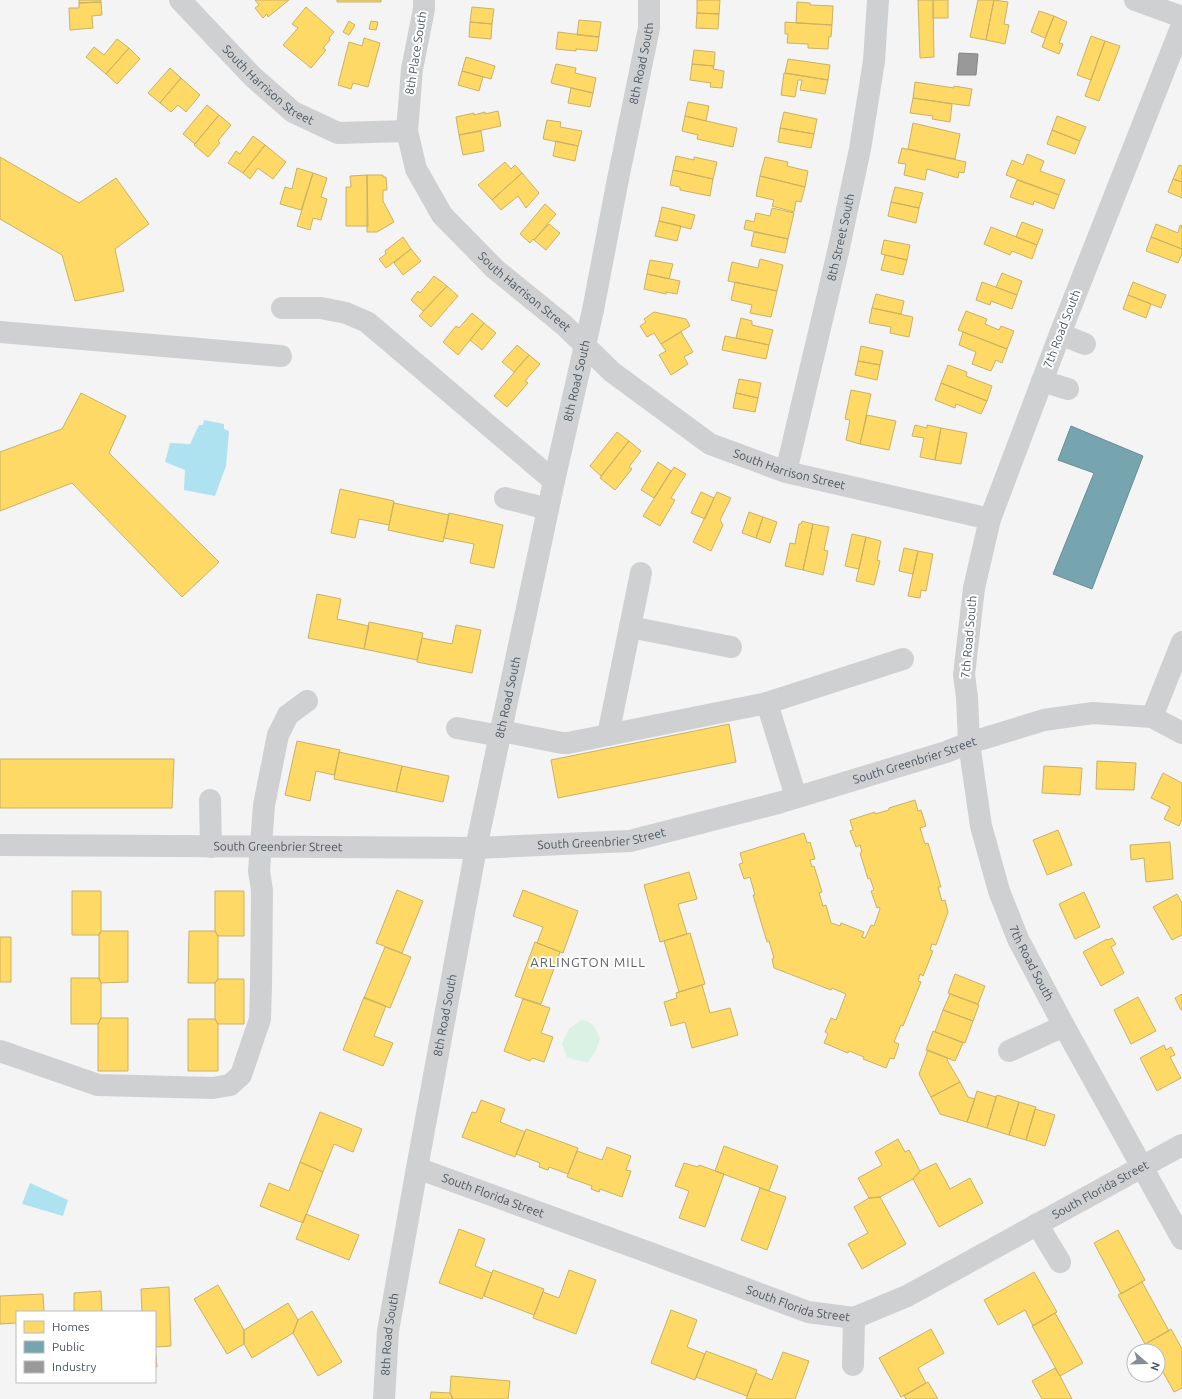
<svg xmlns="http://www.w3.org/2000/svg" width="1182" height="1399" font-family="Ubuntu,sans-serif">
  <rect width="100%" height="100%" fill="#f4f4f4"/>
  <!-- green -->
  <path fill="#d9f2e3" d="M581,1020C594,1022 595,1027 600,1038L596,1051L588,1062L578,1061L567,1057L562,1044L569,1029Z"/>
  <!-- water -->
  <path fill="#aee2f0" d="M204,420L224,424V429L229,431L226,466L215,496L184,490L185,470L165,462L170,443L190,444L199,425H203Z
    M30,1183L68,1200L63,1216L22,1204Z"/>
  <!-- homes -->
  <path fill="#ffd966" stroke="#c9b264" d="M79,0H101V2L79,3Z
    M255,0H289L268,17L267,14L263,18L255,8L259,5Z
    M337,0H381V2H337Z
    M697,0H720L719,14L697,13Z
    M918,0H933L934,57L920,58Z
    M933,0H948V18H933Z
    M978,0H994L986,40L970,37Z
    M994,0L1008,2L1004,24L1009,25L1005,44L986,40Z
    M101,2L102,15L92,16L93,28L70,30L69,8H79V3Z
    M797,2L810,3V5L833,6L832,25L796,23Z
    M306,7L334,32L329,38L330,40L323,48L326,50L311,68L283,45L298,28L292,24Z
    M472,7L494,9L492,24L470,22Z
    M1039,11L1054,16L1045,38L1031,32Z
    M697,13L719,14L718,29L696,28Z
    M1054,16L1067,22L1059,43L1063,44L1059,54L1042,47Z
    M579,20L601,22L599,37L577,35Z
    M349,21L355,25L349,35L343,32Z
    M371,21L378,22L376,30L369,29Z
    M470,22L492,24L491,39L469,37Z
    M785,22L832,25L831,37L829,36L828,49L808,48V44L787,43L788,34H785Z
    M558,32L599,37L597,51L576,49V51L556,49Z
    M1091,36L1105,41L1091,80L1077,75Z
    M364,38L380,43L368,87L353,83L351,89L338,85L349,42L362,46Z
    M117,39L129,48L106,74L86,57L94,47L104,55Z
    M1105,41L1120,46L1099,101L1085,96Z
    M129,48L140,59L117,84L106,74Z
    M694,50L715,52L714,66L692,64Z
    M466,57L495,66L491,79L462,71Z
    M788,59L830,65L828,80L785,73Z
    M556,64L576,68L575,73L596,78L593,93L551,83Z
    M692,64L714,66L713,69L724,71L722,88L710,87L711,83L690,80Z
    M170,68L181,78L160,103L148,93Z
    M462,71L483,77L479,91L458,85Z
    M784,73L828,80L825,94L800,90L802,80H798L795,97L781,95Z
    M181,78L200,95L186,112L178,105L171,112L160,103Z
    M915,82L954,88V86L972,89L969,106L913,98Z
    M571,88L593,93L590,107L568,103Z
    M913,98L952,104L950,122L932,119L933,116L910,113Z
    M688,102L709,106L706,121L685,116Z
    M207,105L219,115L195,144L183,134Z
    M498,111L501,126L459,135L456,117L474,113V115L485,112V114Z
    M784,112L817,119L814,134L780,128Z
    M219,115L231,125L218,141L220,143L208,157L194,145Z
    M685,116L737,128L733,147L697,139L698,135L682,131Z
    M1057,116L1086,127L1080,141L1052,130Z
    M547,120L561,122L560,127L582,131L578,146L543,139Z
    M913,123L960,134L955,159L908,149Z
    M780,128L814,134L811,148L778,142Z
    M1052,130L1080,141L1075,154L1047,144Z
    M481,131L484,151L463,155L459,135Z
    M253,136L265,145L243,173L228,163L236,151L240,154Z
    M556,141L578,146L575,161L553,156Z
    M265,145L286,162L273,179L258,168L250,179L243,173Z
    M902,148L966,162L964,173L959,172L958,178L927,169L925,180L904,175L906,164L898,163Z
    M1027,154L1044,161L1040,171L1065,180L1059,195L1006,175L1012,160L1023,165Z
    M676,156L694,160V157L717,162L713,179L673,170Z
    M0,157L79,203L116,178L149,224L115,249L124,291L75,301L62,255L0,219Z
    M765,157L788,162L787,166L808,171L805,187L760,176Z
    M505,162L511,169L515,165L522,173L492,200L478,185Z
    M1179,165L1182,166V182L1173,179Z
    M297,168L313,173L301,210L280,204L285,187L292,189Z
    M673,170L713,179L710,196L680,190V187L670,185Z
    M313,173L327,178L321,197L327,199L321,220L313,218L310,230L297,226Z
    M522,173L539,193L526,208L518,196L501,210L492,200Z
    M367,175H383V177H386L387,190H383V201L394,222L377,232H367Z
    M367,175L368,226H346V187H351L350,176Z
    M760,176L805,187L801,202L796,201L794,212L772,206L774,200L756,196Z
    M1173,179L1182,182V198L1168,192Z
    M1017,180L1059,195L1054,209L1034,201L1033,205L1010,197Z
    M895,187L923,193L919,208L891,202Z
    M891,202L919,208L916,223L888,216Z
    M545,204L556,214L534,240L533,239L530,243L520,234Z
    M662,207L695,215L691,229L659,221Z
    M772,208L794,213L788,239L744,229L746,220L754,222L756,213L770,216Z
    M659,221L681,226L677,241L655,236Z
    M1022,222L1043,230L1037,245L1016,237Z
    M549,224L560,233L546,250L534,240Z
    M1156,224L1178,233L1180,225L1182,226V249L1151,237Z
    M991,227L1037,245L1032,259L1012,251L1010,255L984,244Z
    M754,232L788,239L785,253L751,246Z
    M403,237L411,249L386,268L379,259L386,254L385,251Z
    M1151,237L1182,249V254L1178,263L1146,251Z
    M884,240L910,245L907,260L881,254Z
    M411,249L421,261L403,275L394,263Z
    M885,255L907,260L903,275L881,270Z
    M760,259L783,265L777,291L728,281L732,262L758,268Z
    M650,260L673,264L669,279L647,274Z
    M1002,273L1022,281L1017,295L996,287Z
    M647,274L680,281L677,294L666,292V294L644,289Z
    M434,276L447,286L423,311L411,300L418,291L420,293Z
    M735,282L777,291L771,317L750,313L752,305L731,300Z
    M982,282L1017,295L1012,309L991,301L990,305L976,300Z
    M1133,282L1166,295L1161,308L1128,295Z
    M447,286L458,296L431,327L419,316Z
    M876,294L904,301L901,314L872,308Z
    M1128,295L1151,304L1146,318L1123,309Z
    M872,308L913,317L909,337L890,333L891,327L869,323Z
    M966,311L987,319L985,324L999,330L1001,326L1014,331L1007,349L958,330Z
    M654,312L686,319L690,326L661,344L654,333L647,337L640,326L646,322L644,319Z
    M472,313L484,323L458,355L443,342L456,326L459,328Z
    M741,318L752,321V325L773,330L769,345L736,338Z
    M484,323L496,333L482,350L470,340Z
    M681,332L693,352L684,357L688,364L671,375L659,355L666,351L661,344Z
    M963,332L1007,349L1002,363L996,360L991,371L972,364L976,352L959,345Z
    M725,336L769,345L766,359L722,350Z
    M517,345L529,355L514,372L502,362Z
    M861,346L883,351L880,365L858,361Z
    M529,355L540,364L525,381L528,383L507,407L494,396Z
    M858,361L880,365L877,380L855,375Z
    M948,365L967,372L966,376L992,386L987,401L941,383Z
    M739,379L761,383L758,398L736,393Z
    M941,383L987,401L981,414L956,404L955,408L935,400Z
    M851,390L871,394L860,444L846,440L850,420L845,419Z
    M81,393L126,416L109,453L219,562L182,597L72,483L0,511V452L62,429Z
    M736,393L758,398L755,412L733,408Z
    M867,415L896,421L889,450L860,444Z
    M915,425L927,428V425L941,428L935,460L920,457L924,438L912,436Z
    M941,428L967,433L961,464L935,460Z
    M617,432L629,441L601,476L590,466Z
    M629,441L641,451L629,467L632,469L615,490L600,478Z
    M658,462L671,471L654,498L641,490Z
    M674,467L686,474L671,498L675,500L660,526L643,516Z
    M340,489L394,501L389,525L359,519L355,538L331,533Z
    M701,492L714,498L705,519L691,513Z
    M717,492L731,498L720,520L723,525L711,551L693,542Z
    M394,503L449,515L443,542L388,530Z
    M749,512L763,517L756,538L742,533Z
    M449,513L503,525L494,568L470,563L474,544L444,538Z
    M763,517L777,522L770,543L756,538Z
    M802,521L813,524L803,570L785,566L790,543L795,544L799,524H801Z
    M813,524L829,527L824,550L828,551L823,575L803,570Z
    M852,534L866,537L859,569L845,566Z
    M866,537L881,541L877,560L880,561L874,585L856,581Z
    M904,548L918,551L913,574L899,571Z
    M918,551L933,554L926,591L921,590L920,598L908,596Z
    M317,594L341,599L337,619L369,626L364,649L308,638Z
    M369,622L423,633L417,660L364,649Z
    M456,625L481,630L472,673L417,662L422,638L452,644Z
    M729,724L736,762L558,798L551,760Z
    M297,741L340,750L334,775L316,771L310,801L285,795Z
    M339,752L402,766L396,792L334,779Z
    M0,759H174L172,808H0Z
    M1097,761L1136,763L1134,790L1096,789Z
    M402,766L449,776L443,802L396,792Z
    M1044,766L1082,768L1080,795L1042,793Z
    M1163,773L1182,783V819L1179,826L1164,819L1170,807L1151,798Z
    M915,800L918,811L921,810L926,826L920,828L925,844L928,843L941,887H938L942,901L945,900L948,912L936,945L932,944L930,950L933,951L923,976L920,974L918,981L921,982L903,1026L901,1025L894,1042L899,1044L894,1059L890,1058L886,1068L863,1059L864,1057L849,1051L848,1053L824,1043L828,1034L825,1032L831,1018L836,1020L846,994L832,988L831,990L774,968L772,959L774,958L769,941L767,942L753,895H755L750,877L744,879L739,864L743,863L740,853L804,833L807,843L810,842L815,859L810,860L812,867L814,866L822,892L819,893L823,906L826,905L831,923L840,926L841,923L864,932L862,937L865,938L871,925L874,926L880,909L879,907L877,908L871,891L874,890L870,878L868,879L860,853L862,852L860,845L856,847L850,831L853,830L850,820L875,812V814L889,810V808Z
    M1058,830L1072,865L1047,875L1033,840Z
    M1170,842L1173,879L1146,882L1144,858L1131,860L1130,845Z
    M689,872L697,899L678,904L687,934L660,942L644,885Z
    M397,890L423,901L402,953L376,943Z
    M523,890L578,911L563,953L537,943L543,927L513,916Z
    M72,891H101V931L99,935H72Z
    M215,891H244V936H218L215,931Z
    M1084,892L1100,927L1075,939L1059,904Z
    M1177,894L1182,903V935L1172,940L1153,907Z
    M101,931H128V982L101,983L99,978V935Z
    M189,931H215L218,936V979L215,983H188Z
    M690,933L705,984L679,992L664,941Z
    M0,937H11V982H0Z
    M1112,938L1116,944L1111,947L1124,973L1101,986L1083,952L1107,939L1108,940Z
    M535,942L560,952L541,1004L515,996Z
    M385,947L411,957L390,1008L364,998Z
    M955,974L985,986L978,1004L948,993Z
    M71,978H99L101,983V1018L98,1024H71Z
    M218,979H244V1024H218L215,1019V983Z
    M702,985L710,1013L730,1008L738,1035L692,1048L685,1022L671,1026L664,1002L677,998L676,993Z
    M950,994L979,1005L973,1021L943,1010Z
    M1182,994V1010H1181L1175,998Z
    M364,997L386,1006L374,1036L393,1043L383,1066L343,1050Z
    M1138,997L1156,1031L1131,1044L1114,1010Z
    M523,999L550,1008L541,1033L553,1037L544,1062L532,1058L530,1061L504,1051Z
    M943,1010L973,1021L965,1043L935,1032Z
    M101,1018H128V1071H98V1024Z
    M188,1019H215L218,1024V1071H188Z
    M933,1031L963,1043L955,1061L926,1050Z
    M1164,1045L1166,1050L1171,1047L1175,1055L1170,1057L1181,1078L1157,1091L1140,1058Z
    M928,1050L948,1058L947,1060L960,1082L931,1097L919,1074Z
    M960,1082L968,1097L975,1099L967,1122L940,1114L931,1097Z
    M977,1091L996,1097L987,1128L967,1122Z
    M997,1095L1019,1102L1009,1135L987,1128Z
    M481,1100L505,1109L500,1122L525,1132L515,1157L462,1137L472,1112L476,1113Z
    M1019,1102L1036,1107L1026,1140L1009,1135Z
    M1035,1109L1055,1115L1045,1146L1026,1140Z
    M320,1112L362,1129L353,1152L334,1144L323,1172L300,1162Z
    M526,1129L578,1148L568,1174L549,1167L548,1170L539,1167L540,1163L516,1154Z
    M898,1139L905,1152L909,1150L920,1171L913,1179L880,1197L869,1198L858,1178L882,1165L875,1152Z
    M724,1146L778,1166L769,1191L715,1171Z
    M607,1147L631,1156L626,1170L631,1171L622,1197L600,1189L599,1192L591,1189L592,1186L567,1177L577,1151L602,1160Z
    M300,1162L323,1172L303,1223L260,1206L269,1183L289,1191Z
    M684,1163L698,1167L699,1165L724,1174L705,1227L679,1218L689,1191L675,1186Z
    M936,1163L950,1189L970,1178L983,1203L939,1227L913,1179L920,1171Z
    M760,1188L786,1197L767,1250L741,1240Z
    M880,1197L906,1244L862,1269L848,1244L868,1233L854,1207L869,1198Z
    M306,1214L359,1235L349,1260L296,1239Z
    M459,1229L485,1239L475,1266L492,1273L482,1299L439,1283Z
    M1118,1230L1145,1280L1121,1294L1094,1243Z
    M493,1270L544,1289L534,1315L484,1296Z
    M569,1270L596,1280L576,1334L533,1318L543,1292L559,1298Z
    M1034,1272L1057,1312L1033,1326L1025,1310L998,1325L984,1300Z
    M1142,1282L1169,1331L1145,1344L1118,1295Z
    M218,1285L244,1330V1344L227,1354L194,1299Z
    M169,1287L171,1346L156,1347L155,1312H142L141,1289Z
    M101,1291L102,1312H74V1293Z
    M43,1294L44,1312H17V1323L0,1324V1296Z
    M288,1303L298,1320L293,1333L252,1358L244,1344V1330Z
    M671,1310L697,1320L687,1347L705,1354L695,1380L651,1363Z
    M312,1311L342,1362L318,1376L293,1333L298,1320Z
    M1055,1313L1083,1363L1060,1376L1032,1326Z
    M931,1329L944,1353L918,1368L926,1383L901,1397L879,1358Z
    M1171,1329L1182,1349V1388L1174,1392L1158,1363V1351H1151L1147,1343Z
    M155,1346L157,1367H155Z
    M706,1351L757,1370L747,1396L696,1377Z
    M783,1352L809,1361L795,1399H746L756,1373L772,1380Z
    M1055,1368L1060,1376L1072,1399H1042L1032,1381Z
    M451,1376L510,1381L508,1399H453L450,1393Z
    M928,1382L938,1399H906L904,1396Z
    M431,1392L450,1393L453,1399H430Z"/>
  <!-- public -->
  <path fill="#76a5af" stroke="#698d98" d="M1071,426L1143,456L1092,589L1053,574L1094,473L1058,460Z"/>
  <!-- industry -->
  <path fill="#999" stroke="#818588" d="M959,53L978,54L976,75H957Z"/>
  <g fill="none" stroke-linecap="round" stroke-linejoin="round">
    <!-- minor -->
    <g stroke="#ced0d2" stroke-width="22">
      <path id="s1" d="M180,0L252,76L293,112L338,133L407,131"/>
      <path id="s2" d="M424,0V9L412,69L407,131L416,169L442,215L495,269L564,325L612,372L710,444L786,472L990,519"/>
      <path d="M1135,0L1182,17"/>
      <path id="s3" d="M1182,25L1060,334L990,519L974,588L964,675L967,697L969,743L981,826L999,891L1018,939L1064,1026L1182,1239"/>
      <path d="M282,308H321L346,313L367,322L554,481"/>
      <path d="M0,332L281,356"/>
      <path d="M1060,334L1085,344"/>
      <path d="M1042,381L1068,389"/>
      <path id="s4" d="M786,472L838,252L860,149L874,61L878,0"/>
      <path d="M505,498L548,509"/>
      <path d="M630,627L731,647"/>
      <path d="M767,703L796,797"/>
      <path d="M1152,717L1182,642"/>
      <path d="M457,728L500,736"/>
      <path d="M501,731L562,743H568L767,703L903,659"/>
      <path d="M608,735L641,573"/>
      <path d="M210,800L211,847"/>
      <path id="s5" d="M0,845L476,848L630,841L778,803L946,752L969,743L1044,720L1093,713L1152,717L1182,733"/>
      <path d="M0,1051L98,1085L213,1088L230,1085L241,1075L260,1019L261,986L262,890L259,871L264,805L278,735L288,715L307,701"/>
      <path d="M1009,1051L1064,1026"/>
      <path id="s6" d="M417,1168L653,1254L808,1312L854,1318L907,1296L1182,1145"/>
      <path d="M1037,1224L1060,1262"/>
      <path d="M853,1365L854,1318"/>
      <path id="s7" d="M384,1399L388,1331L417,1168L476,848L554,481L593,310L617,184L649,28V0"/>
    </g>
  </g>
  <g text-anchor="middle" stroke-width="4" stroke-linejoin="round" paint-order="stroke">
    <!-- street labels -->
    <g font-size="12" fill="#4a5661" stroke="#fff">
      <text transform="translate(416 53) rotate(-81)" y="4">8th Place South</text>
      <text dy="4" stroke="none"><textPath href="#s7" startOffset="1361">8th Road South</textPath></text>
      <text dy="4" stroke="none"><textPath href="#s1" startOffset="123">South Harrison Street</textPath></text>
      <text dy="4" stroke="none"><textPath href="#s4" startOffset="241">8th Street South</textPath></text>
      <text dy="4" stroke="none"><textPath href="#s2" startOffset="337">South Harrison Street</textPath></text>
      <text transform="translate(1062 329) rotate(-69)" y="4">7th Road South</text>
      <text dy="4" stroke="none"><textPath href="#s7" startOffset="1037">8th Road South</textPath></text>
      <text dy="4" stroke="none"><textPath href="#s2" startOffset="661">South Harrison Street</textPath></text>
      <text transform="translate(969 637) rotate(-85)" y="4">7th Road South</text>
      <text dy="4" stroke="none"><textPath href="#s7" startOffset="713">8th Road South</textPath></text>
      <text dy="4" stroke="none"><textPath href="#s5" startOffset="926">South Greenbrier Street</textPath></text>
      <text dy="4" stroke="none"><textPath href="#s5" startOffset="602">South Greenbrier Street</textPath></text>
      <text dy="4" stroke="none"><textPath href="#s5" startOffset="278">South Greenbrier Street</textPath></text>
      <text dy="4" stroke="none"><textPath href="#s3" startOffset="987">7th Road South</textPath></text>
      <text dy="4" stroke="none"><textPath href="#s7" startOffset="389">8th Road South</textPath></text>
      <text dy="4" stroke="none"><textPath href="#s6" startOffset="741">South Florida Street</textPath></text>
      <text dy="4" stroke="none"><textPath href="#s6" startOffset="81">South Florida Street</textPath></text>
      <text dy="4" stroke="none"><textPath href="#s6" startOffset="405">South Florida Street</textPath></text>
      <text dy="4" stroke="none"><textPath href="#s7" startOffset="65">8th Road South</textPath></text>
    </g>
    <!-- neighbourhood labels -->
    <g font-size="13" letter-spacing="1" fill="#5f6368" stroke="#fff">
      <text x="588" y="967">ARLINGTON MILL</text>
    </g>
  </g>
  <!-- legend -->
  <rect x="16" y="1311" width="140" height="72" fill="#ffffff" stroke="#b7bbc0"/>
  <rect x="24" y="1321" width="20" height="12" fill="#ffd966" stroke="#b7bbc0"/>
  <text x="52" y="1331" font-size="12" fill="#4a5661">Homes</text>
  <rect x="24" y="1341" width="20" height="12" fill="#76a5af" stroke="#b7bbc0"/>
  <text x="52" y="1351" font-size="12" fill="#4a5661">Public</text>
  <rect x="24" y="1361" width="20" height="12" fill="#999999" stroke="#b7bbc0"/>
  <text x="52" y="1371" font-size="12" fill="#4a5661">Industry</text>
  <!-- north arrow -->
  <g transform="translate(1146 1363) rotate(110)"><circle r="19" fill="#ffffff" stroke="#b7bbc0"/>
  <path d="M0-3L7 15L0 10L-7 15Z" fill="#868d94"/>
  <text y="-6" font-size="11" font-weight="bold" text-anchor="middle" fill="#4a5661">N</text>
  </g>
</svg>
